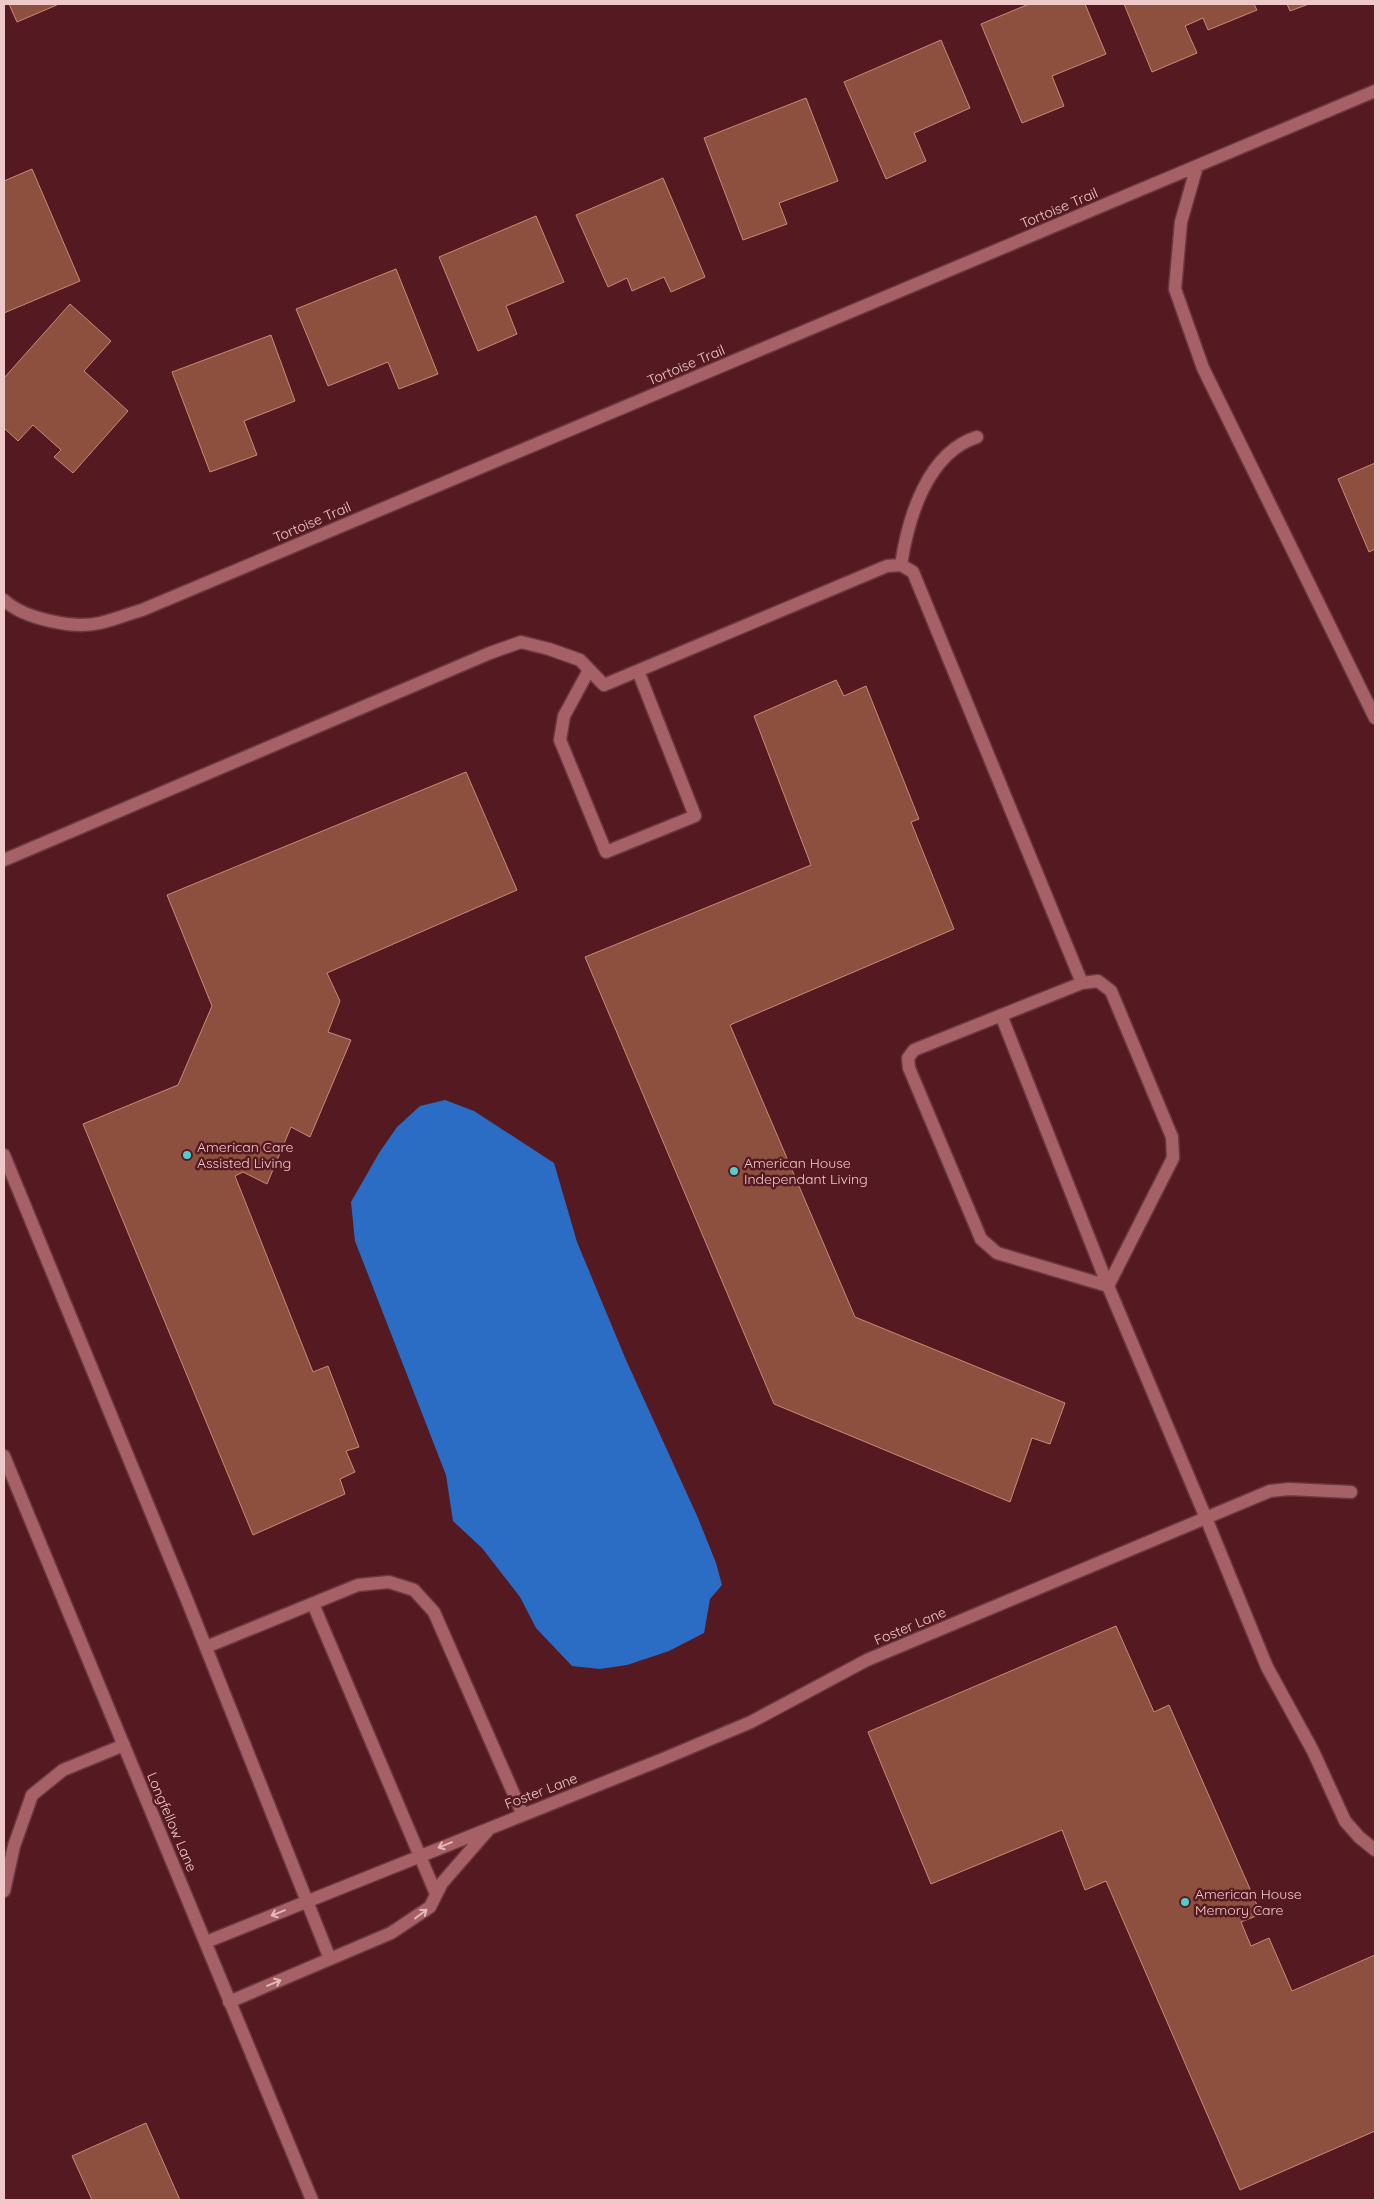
<svg xmlns="http://www.w3.org/2000/svg" width="1379" height="2204" font-family="Quicksand,sans-serif">
  <rect width="100%" height="100%" fill="#551a21"/>
  <!-- water -->
  <path fill="#2b6dc5" d="M445,1100L474,1111L554,1163L577,1242L626,1360L698,1518L716,1563L722,1585L710,1599L704,1633L669,1651L627,1665L600,1669L572,1666L536,1628L520,1597L482,1548L453,1521L446,1475L355,1241L351,1202L379,1153L397,1127L420,1106Z"/>
  <!-- building -->
  <path fill="#8e503e" stroke="#cc8975" d="M9,4H59L17,22Z
    M1029,4H1085L1106,54L1052,76L1064,106L1022,123L981,24Z
    M1124,4H1254L1257,10L1208,30L1203,18L1185,26L1197,53L1152,72Z
    M1287,4H1309L1290,11Z
    M941,40L970,108L914,133L926,161L886,179L844,82Z
    M806,98L838,181L779,203L787,224L743,240L704,138Z
    M32,169L80,281L4,313V181Z
    M663,178L705,277L671,292L664,277L632,291L627,278L608,287L576,215Z
    M536,216L564,282L506,306L517,334L478,351L439,257Z
    M396,269L438,374L399,389L388,362L328,386L296,309Z
    M70,304L111,341L84,371L128,411L73,473L54,457L61,450L33,425L18,441L4,428V378Z
    M271,335L295,401L244,421L257,455L210,472L172,372Z
    M1375,463V549L1369,552L1338,479Z
    M836,680L844,696L866,686L919,819L911,822L954,929L730,1025L855,1317L1065,1403L1050,1444L1032,1438L1010,1502L774,1404L585,957L811,865L754,716Z
    M466,772L517,890L327,973L340,1001L328,1032L351,1040L310,1137L291,1127L267,1184L243,1172L235,1176L313,1372L328,1366L359,1447L346,1451L355,1472L340,1479L345,1494L253,1535L83,1124L178,1085L212,1006L167,895Z
    M1116,1626L1154,1712L1169,1705L1261,1914L1241,1922L1251,1946L1269,1938L1292,1991L1375,1955V2131L1240,2190L1106,1881L1085,1890L1062,1830L931,1884L868,1732Z
    M146,2123L180,2200H92L72,2156Z"/>
  <g fill="none" stroke-linecap="round" stroke-linejoin="round">
    <!-- minor casing -->
    <g stroke="#6b383f" stroke-width="15">
      <path id="minor" d="M1197,166L1181,222L1175,289L1203,368L1375,718
        M901,565C908,518 927,453 977,437
        M4,600C24,619 74,629 100,623C114,620 128,614 142,610L1375,91
        M589,670L564,716L560,740L606,852L695,816L638,671
        M4,860L490,653L521,642L549,649L580,660L604,685L887,566L901,565L913,572L1082,983
        M1001,1015L1108,1286L1173,1158L1172,1137L1111,991L1098,981L1082,983L914,1050L908,1058L909,1068L981,1239L997,1253L1108,1286L1206,1518L1267,1667L1313,1751L1345,1821L1359,1837L1375,1850
        M4,1155L187,1600L330,1959
        M4,1456L312,2200
        M313,1604L436,1894
        M206,1647L358,1585L389,1582L414,1590L434,1612L523,1815
        M4,1891L14,1846L32,1795L63,1770L124,1745
        M206,1942L663,1759L751,1722L867,1660L1270,1491L1289,1489L1351,1492
        M229,2002L391,1933L430,1907L442,1883L489,1829"/>
    </g>
    <!-- minor -->
    <use href="#minor" stroke="#a56165" stroke-width="12"/>
  </g>
  <!-- one-way arrows -->
  <defs><path id="oneway-shaft" d="M-6 0H5M1.5-3L5.5 0L1.5 3" fill="none" stroke-width="1.6" stroke-linecap="round" stroke-linejoin="round" transform="scale(1.25)"/></defs>
  <g stroke="#e4b9ba">
    <use href="#oneway-shaft" transform="translate(445 1845) rotate(158)"/>
    <use href="#oneway-shaft" transform="translate(278 1913) rotate(158)"/>
    <use href="#oneway-shaft" transform="translate(421 1914) rotate(-37)"/>
    <use href="#oneway-shaft" transform="translate(274 1983) rotate(-23)"/>
  </g>
  <!-- markers -->
  <g fill="#52cdcf" stroke="#551a21" stroke-width="2">
    <circle cx="187" cy="1155" r="5"/>
    <circle cx="734" cy="1171" r="5"/>
    <circle cx="1185" cy="1902" r="5"/>
  </g>
  <g text-anchor="middle" stroke-width="5" stroke-linejoin="round" paint-order="stroke">
    <!-- street labels -->
    <g font-size="14" fill="#efc9c9" stroke="#551a21">
      <text transform="translate(1059 208) rotate(-23)" y="5">Tortoise Trail</text>
      <text transform="translate(686 365) rotate(-23)" y="5">Tortoise Trail</text>
      <text transform="translate(312 522) rotate(-23)" y="5">Tortoise Trail</text>
      <text transform="translate(910 1626) rotate(-23)" y="5">Foster Lane</text>
      <text transform="translate(541 1791) rotate(-21)" y="5">Foster Lane</text>
      <text transform="translate(172 1822) rotate(67)" y="5">Longfellow Lane</text>
    </g>
    <!-- poi labels -->
    <g font-size="14" fill="#efc9c9" stroke="#551a21" text-anchor="start">
      <text x="197" y="1152">American Care<tspan x="197" dy="16">Assisted Living</tspan></text>
      <text x="744" y="1168">American House<tspan x="744" dy="16">Independant Living</tspan></text>
      <text x="1195" y="1899">American House<tspan x="1195" dy="16">Memory Care</tspan></text>
    </g>
  </g>
  <!-- border -->
  <rect width="1379" height="2204" fill="none" stroke="#efc9c9" stroke-width="10"/>
</svg>
